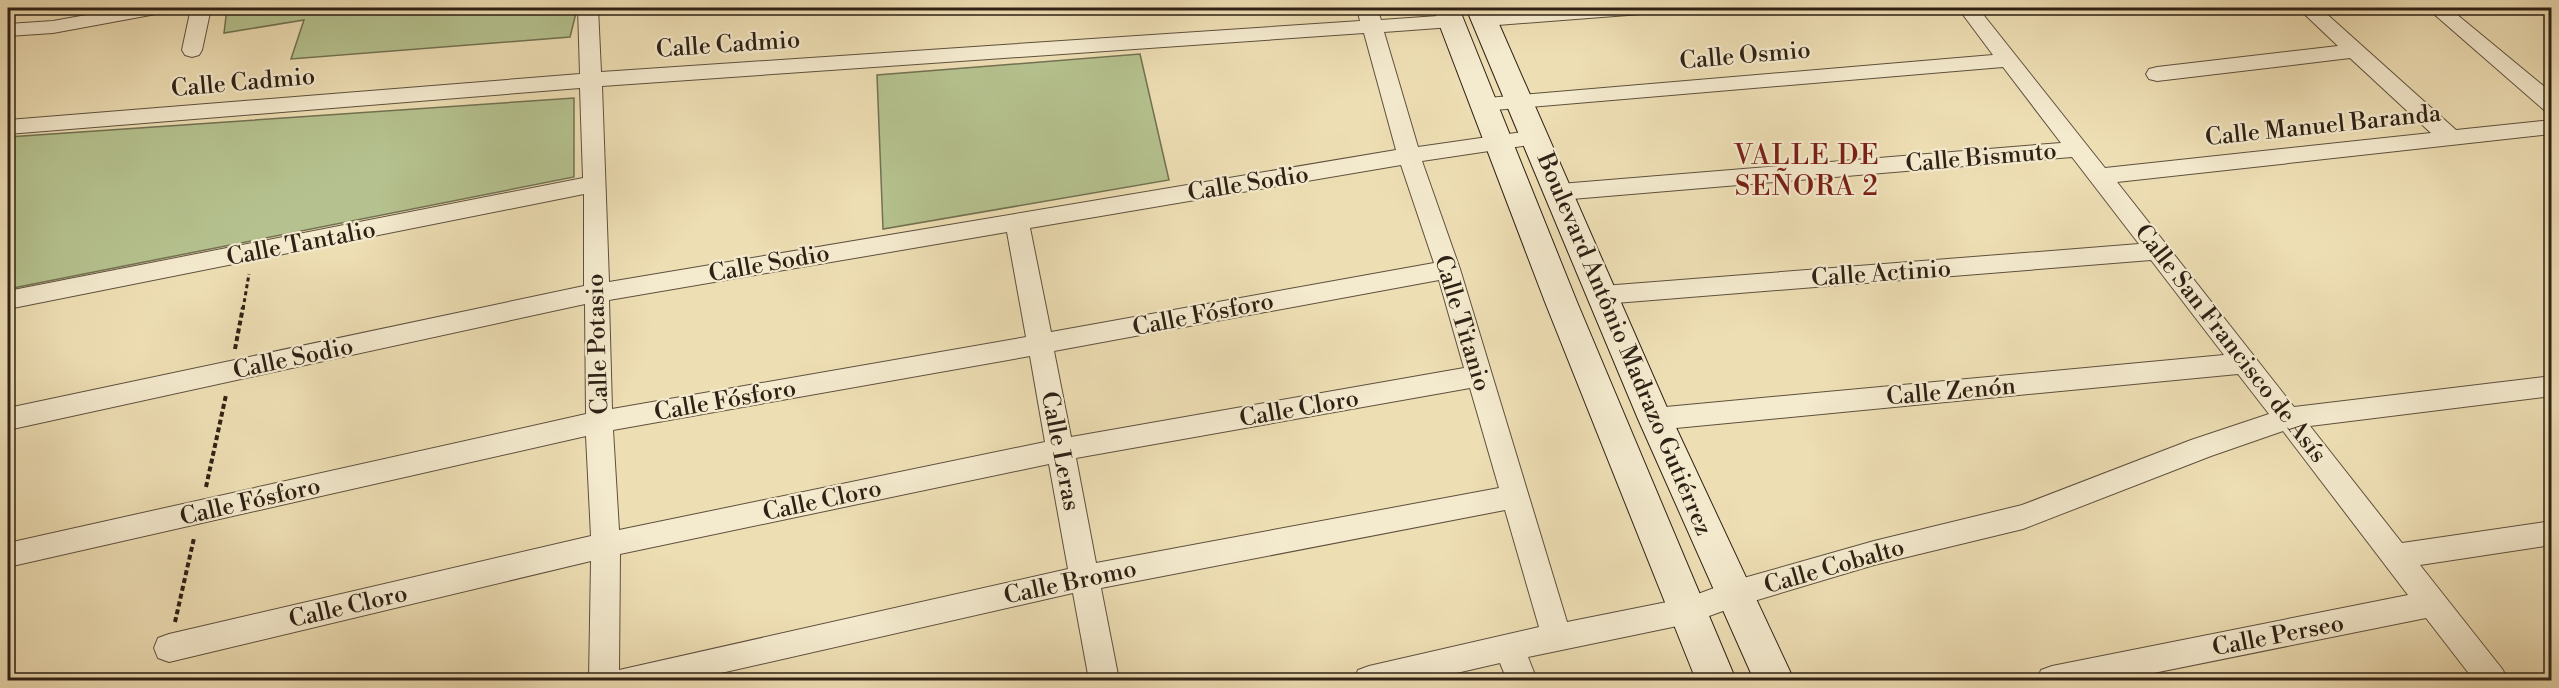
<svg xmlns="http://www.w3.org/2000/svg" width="2559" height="688" font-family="'Libre Bodoni',serif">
  <rect width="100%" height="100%" fill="#eedeb4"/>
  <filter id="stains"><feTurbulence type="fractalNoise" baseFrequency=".00333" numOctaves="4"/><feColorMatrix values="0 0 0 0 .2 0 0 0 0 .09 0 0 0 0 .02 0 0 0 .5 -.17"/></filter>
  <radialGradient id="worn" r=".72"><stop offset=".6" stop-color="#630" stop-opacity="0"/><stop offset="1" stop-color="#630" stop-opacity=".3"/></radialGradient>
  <!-- green -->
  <path fill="#b5c28f" stroke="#727252" stroke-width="1.5" d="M227,8H575L576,13L570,37L291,59L304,20L224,33Z
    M1140,54L1169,180L883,229L877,75Z
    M574,98V177L8,289V137Z"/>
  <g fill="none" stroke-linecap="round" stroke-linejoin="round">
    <!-- street casing -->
    <g stroke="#5e503d" stroke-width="2">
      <path id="street" d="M125,8H166L163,12L156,14L53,33L8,36V24L53,21Z
        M191,8H211L202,50L199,55L192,57L185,55L182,50Z
        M578,8H598L601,72L1360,21L1357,8H1377L1381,20L1452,15L1459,17L1462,21L1459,25L1452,27L1384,32L1418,147L1536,130L1544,132L1547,137L1544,142L1536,144L1422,161L1460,269L1567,622L1687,598L1733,581L1874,541L2022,505L2191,440L2269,414L2238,374L1655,430L1646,427L1642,419L1646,411L1655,408L2224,355L2151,260L1603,304L1594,302L1591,295L1594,288L1603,286L2139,244L2072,157L1560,200L1552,198L1548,192L1552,186L1560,184L2061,143L2003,67L1483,111L1475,109L1472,104L1475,99L1993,55L1958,8H1978L2105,168L2431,133L2350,58L2157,81L2149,79L2146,74L2149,69L2157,67L2338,46L2298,8H2320L2456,130L2552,120V134L2117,182L2294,407L2552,376V396L2310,426L2402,543L2552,521V545L2420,565L2503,670L2507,680H2474L2426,618L2119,680H2037L2041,670L2052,666L2408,595L2283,431L2211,456L2023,529L1874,565L1734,607L1687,624L1528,657L1537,680H1507L1500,663L1426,680H1354L1358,670L1369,666L1539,627L1505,510L1101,588L1119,680H1089L1073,593L690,680H589L591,561L169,662L158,658L154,648L158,638L169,634L591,536L586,436L8,567V543L586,414L585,304L8,430V408L584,286V194L8,309V291L583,178L580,88L8,134V120L580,74ZM1364,33L1396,150L609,282L602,86ZM1401,165L1434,263L1051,332L1030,228ZM1007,232L1026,337L612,409L609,300ZM1439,280L1464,368L1071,437L1054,351ZM1030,356L1045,442L619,530L613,430ZM1470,388L1499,488L1096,563L1076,458ZM1049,464L1068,569L619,670L620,554Z
        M1566,8H1651L1648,12L1641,14L1485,26L1478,24L1475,20L1478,16L1485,14Z
        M2427,8H2449L2552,93V112L2544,110Z"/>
    </g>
    <!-- secondary casing -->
    <g stroke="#2e2115" stroke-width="2">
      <path id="secondary" d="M1433,8H1459L1577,302L1736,680H1696L1545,302Z
        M1466,8H1492L1672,419L1794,680H1754L1638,419Z"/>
    </g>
    <!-- path-far1 -->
    <path stroke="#2e2115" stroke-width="3" stroke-dasharray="4 3" stroke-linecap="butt" d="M243,309L249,274"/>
    <!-- path -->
    <path stroke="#2e2115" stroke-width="4" stroke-dasharray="5 3" stroke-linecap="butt" d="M235,349L243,307
      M206,487L226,395
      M175,622L194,538"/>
    <!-- street -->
    <use href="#street" fill="#f4eace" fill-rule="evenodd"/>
    <!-- secondary -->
    <use href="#secondary" fill="#f4eace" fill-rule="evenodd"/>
  </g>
  <g text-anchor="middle" stroke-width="4.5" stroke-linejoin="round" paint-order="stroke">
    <!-- street labels -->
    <g font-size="24" fill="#2e2115" stroke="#f4eace">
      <text transform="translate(728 44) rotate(-4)" y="8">Calle Cadmio</text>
      <text transform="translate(1745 55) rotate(-5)" y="8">Calle Osmio</text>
      <text transform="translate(243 82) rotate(-5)" y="8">Calle Cadmio</text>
      <text transform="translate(2323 125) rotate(-6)" y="8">Calle Manuel Baranda</text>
      <text transform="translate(1981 157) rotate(-5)" y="8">Calle Bismuto</text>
      <text transform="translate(1248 183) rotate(-9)" y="8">Calle Sodio</text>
      <text transform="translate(301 243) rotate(-11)" y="8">Calle Tantalio</text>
      <text transform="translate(769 263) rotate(-10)" y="8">Calle Sodio</text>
      <text transform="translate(1881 273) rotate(-4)" y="8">Calle Actinio</text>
      <text transform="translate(1203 314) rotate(-11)" y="8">Calle Fósforo</text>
      <text transform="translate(1463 323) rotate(73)" y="8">Calle Titanio</text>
      <text transform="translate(2231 343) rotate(52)" y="8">Calle San Francisco de Asís</text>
      <text transform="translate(597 344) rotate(-92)" y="8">Calle Potasio</text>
      <text transform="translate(1625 344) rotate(67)" y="8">Boulevard Antônio Madrazo Gutiérrez</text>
      <text transform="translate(293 358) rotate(-12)" y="8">Calle Sodio</text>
      <text transform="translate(1951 391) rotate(-5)" y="8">Calle Zenón</text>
      <text transform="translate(725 400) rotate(-10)" y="8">Calle Fósforo</text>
      <text transform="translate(1299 408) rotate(-10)" y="8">Calle Cloro</text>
      <text transform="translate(1061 451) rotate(79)" y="8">Calle Leras</text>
      <text transform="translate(822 500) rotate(-12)" y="8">Calle Cloro</text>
      <text transform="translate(250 501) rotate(-13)" y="8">Calle Fósforo</text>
      <text transform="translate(1834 566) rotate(-16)" y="8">Calle Cobalto</text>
      <text transform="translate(1070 582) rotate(-12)" y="8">Calle Bromo</text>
      <text transform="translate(348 606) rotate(-13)" y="8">Calle Cloro</text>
      <text transform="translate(2278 635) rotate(-11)" y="8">Calle Perseo</text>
    </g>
    <!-- quarter labels -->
    <g font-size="27" letter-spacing="1.5" fill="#7a1f14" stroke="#f4eace">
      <text x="1807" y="164">VALLE DE<tspan x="1807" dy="31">SEÑORA 2</tspan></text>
    </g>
  </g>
  <!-- margin -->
  <rect width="2559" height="688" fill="none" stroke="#eedeb4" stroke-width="30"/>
  <rect x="9" y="9" width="2541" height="670" fill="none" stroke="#2e2115" stroke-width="3"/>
  <rect x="15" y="15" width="2529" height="658" fill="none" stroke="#2e2115" stroke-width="1.5"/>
  <rect width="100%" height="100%" filter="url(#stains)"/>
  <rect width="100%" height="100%" fill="url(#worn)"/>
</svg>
